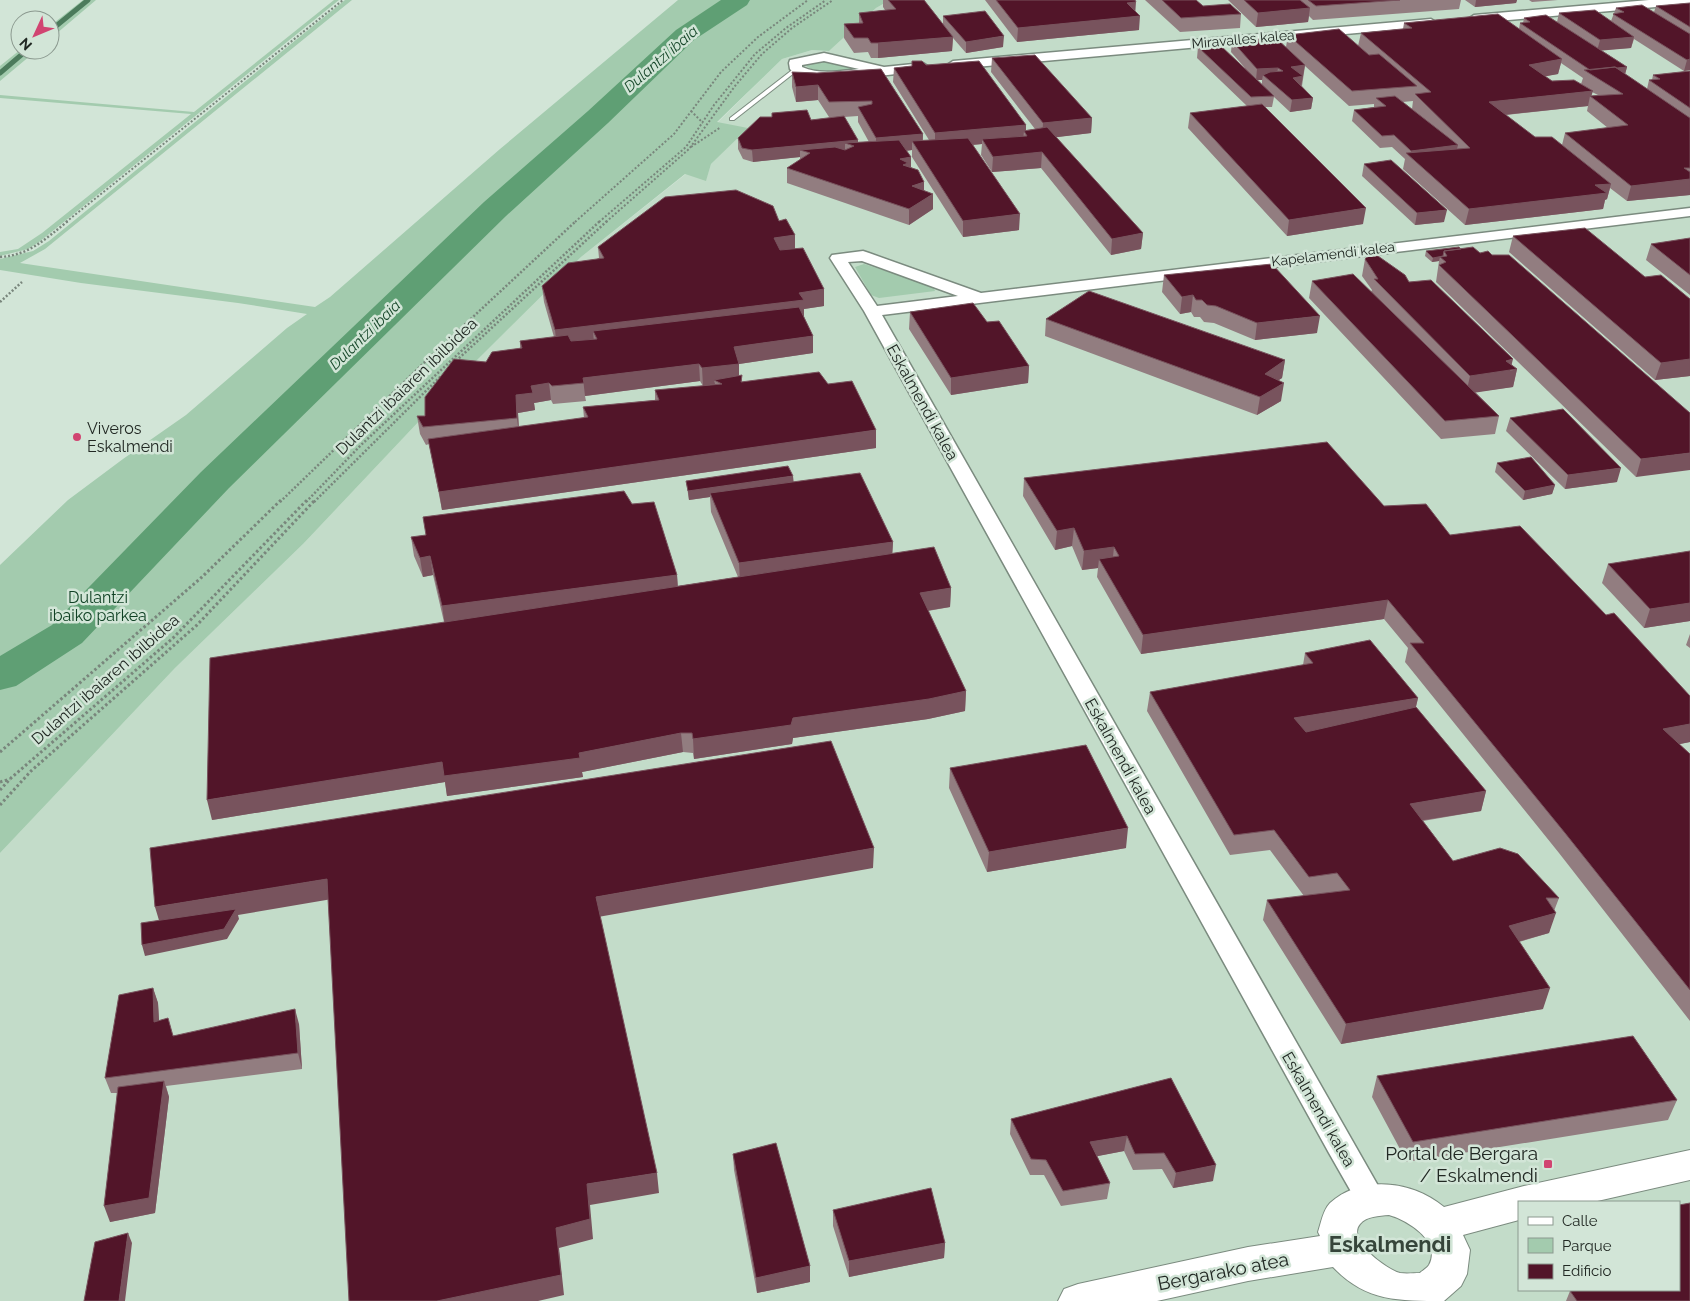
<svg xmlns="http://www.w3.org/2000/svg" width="1690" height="1301" font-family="Raleway,sans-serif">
  <rect width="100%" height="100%" fill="#d2e5d7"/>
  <!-- built -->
  <path fill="#c3dcc9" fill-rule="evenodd" d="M890,0H1690V1301H0V853L175,668L304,543L474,363L581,257L686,174L706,180L711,164L747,128L717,123L782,59L812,50L829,51L876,8ZM1519,1202H1679V1290H1519Z"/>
  <!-- green -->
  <path fill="#a3cbae" d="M83,0H96L50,39V26Z
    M334,0H339L39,242L28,249L0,256V252L18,249L42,233L191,114L0,98V95L194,112Z
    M345,0H352L45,249L20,263L315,307L330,297L500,149L678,0H890L876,8L829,51L812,50L782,59L717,122L748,128L711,164L706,181L685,174L581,257L474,363L304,543L175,668L0,853V565L68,500L123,459L186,415L287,328L307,314L238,303L81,283L0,270V259L33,251L49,241Z
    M20,50H37L0,81V66Z
    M826,60L857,68V70L815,71L806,66L808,63Z
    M864,264L933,286L935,291L879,298L871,295L855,267Z"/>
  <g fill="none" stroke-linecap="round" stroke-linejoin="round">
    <!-- stream -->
    <path stroke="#4c7b5c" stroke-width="5" d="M50,31L88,0
      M0,73L27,50"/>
    <!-- river -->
    <path fill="#5f9f74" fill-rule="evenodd" d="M721,0H750L747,5L694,40L608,123L506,216L229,488L82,643L16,686L0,690V656L52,625L201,472L484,202L588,111L676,30Z"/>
    <!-- lane casing -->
    <g stroke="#7b8b7f" stroke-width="2">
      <path id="lane" d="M796,67L799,69L798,70L734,120H730V118Z"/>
    </g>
    <!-- street casing -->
    <g stroke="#7b8b7f" stroke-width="3">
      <path id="street" d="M1649,0H1690V4L1474,23L1468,19L1474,15Z
        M1431,19L1437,23L1435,26L953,69L947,65L953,61Z
        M824,53L884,67L923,63L929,67L923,71C897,73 805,89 790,69L789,63L790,60ZM824,61L859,69C840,71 820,75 802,67V65Z
        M1690,208V216L882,315L1381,1191L1386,1200L1381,1209L1371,1212L1361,1209L1329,1153L864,311L830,258L832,255L863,251L869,253L981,293ZM862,261L958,296L877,306L848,262Z"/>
    </g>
    <!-- secondary casing -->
    <g stroke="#7b8b7f" stroke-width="2">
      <path id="secondary" d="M1690,1150V1180L1593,1202H1519V1220L1463,1235L1470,1250L1467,1274L1461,1286L1444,1301C1397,1301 1365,1301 1333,1267L1248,1281L1157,1301H1058L1064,1289L1078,1284L1248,1247L1320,1236L1318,1232C1321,1223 1323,1210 1330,1203C1362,1174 1413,1181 1444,1207L1524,1186ZM1389,1215C1407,1220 1442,1241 1429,1265C1427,1268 1422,1271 1420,1273C1414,1273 1407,1274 1400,1273C1387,1270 1346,1240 1360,1224C1367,1216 1379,1216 1389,1215Z"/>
    </g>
    <!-- path-far2 -->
    <path stroke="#79867c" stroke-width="2" stroke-dasharray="2 2" stroke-linecap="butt" d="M691,111L703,123
      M691,147L721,127
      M66,222L343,0
      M575,222L674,134L721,72L758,37L808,0
      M599,222L686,147L714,105L755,54L786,28L826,0
      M606,222L689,149L735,86L762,54L792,28L833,0"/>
    <!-- path-far1 -->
    <path stroke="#79867c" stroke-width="2.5" stroke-dasharray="2 2" stroke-linecap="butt" d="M0,257C30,255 45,239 68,221
      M0,302L22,282
      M456,361L607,221
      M280,502L431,356L576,221
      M306,502L361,445L600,221
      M314,502L441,376"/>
    <!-- path -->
    <path stroke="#79867c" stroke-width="3" stroke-dasharray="2.5 2.5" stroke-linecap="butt" d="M0,752L202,577L281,500
      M0,782L10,779
      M0,790L11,778L173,638L307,500
      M0,805L31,771L197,625L315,500"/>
    <!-- lane -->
    <use href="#lane" fill="#fff" fill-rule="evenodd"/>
    <!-- street -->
    <use href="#street" fill="#fff" fill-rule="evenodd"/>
    <!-- secondary -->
    <use href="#secondary" fill="#fff" fill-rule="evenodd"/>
  </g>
  <!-- wall -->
  <path fill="#927d80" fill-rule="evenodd" d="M883,0H924L943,24V16L1003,47L966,53L953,38L952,51L878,58H871L868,52L854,53L844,38V24L859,23V13L885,10L883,7Z
    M985,0H1135V11L1139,30L1017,42Z
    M1145,0H1196L1203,6L1241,14L1240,28L1180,32Z
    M1228,0H1461L1459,9L1313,20L1309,16L1308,22L1256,27Z
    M1465,0H1517L1516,3L1475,7Z
    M1529,0H1558L1532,2Z
    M1690,3V70L1684,71L1634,39L1631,48L1601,50L1627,67L1625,74L1647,89L1649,80H1652L1653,75L1690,71V195L1627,201L1610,188L1607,199L1605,200L1603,209L1465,225L1403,169L1405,159L1392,147L1380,148L1352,121L1354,110L1374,107V104L1349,106L1305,66L1302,86L1313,98L1311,109L1290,112L1274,97L1272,107H1265L1363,224L1287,236L1188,128L1190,113L1247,106L1197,58L1198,47L1245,68L1231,52L1232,41L1286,47L1288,35L1358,46L1361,33L1403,29L1404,23L1519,29L1520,23H1523L1524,18L1557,22L1559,13L1611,21L1616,8L1654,12L1656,6ZM1561,63L1583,78L1581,84L1552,81L1545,76L1558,74ZM1258,80H1262V84ZM1592,92L1598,95L1591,96ZM1413,101L1412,109L1403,102ZM1588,106L1587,111L1608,128L1565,133L1562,145L1535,137L1506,115Z
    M992,58L1092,118L1091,133L1056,137L1143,233L1141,249L1111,255L1041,168L992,172L981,155L982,144L973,145L1019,230L963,237L912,157V150L906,151L911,157V167L924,182V190L933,209L909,225L787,183V168L800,160V157L753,162L743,159L738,149V138L811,120L835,117H829L818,100L796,102L792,87V72L817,73L881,69L923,134V141L929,140L893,82L894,68L912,66V61L926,65L1026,125V130L1035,129L991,72ZM858,116V122L869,142H858L844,117Z
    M1364,164L1444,222L1415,225L1362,176Z
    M779,221L795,235V249L824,289V306L804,309V317L813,336V353L739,364V376L742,375V382L828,384L876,448L442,510L429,444L426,445L420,434L417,416H425L486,362L520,348V341L554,337L544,302L542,286L599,258L598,247ZM700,381L703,386L655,390V400L583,407L584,418L519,427L518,413L535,410L534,403L551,400L553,404L586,401L585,396Z
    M1513,236L1645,277L1690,299V376L1655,380L1509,252Z
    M1690,238V295L1646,260L1651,244Z
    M1461,249L1492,255L1690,413L1636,477L1436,282L1439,261L1432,262L1425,256L1426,251Z
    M1365,259L1409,282L1517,369L1513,387L1475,392L1499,416L1495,434L1441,439L1309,298L1312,281L1371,292L1372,290L1362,276Z
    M1164,275L1317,333L1255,340L1214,323L1204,322L1200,317H1194L1191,312L1180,314L1162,292Z
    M910,312L987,322L1029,366L1028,383L951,395L909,329Z
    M1046,319L1285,360L1282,378L1278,380L1281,401L1257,415L1045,336Z
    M1510,418L1617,482L1565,489L1506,431Z
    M1497,463L1555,485L1552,494L1523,500L1495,472Z
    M1024,478L1384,506L1450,535L1606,615L1690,696V742L1679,744L1690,754V1021L1559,853L1405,662L1408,648L1384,619L1141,654L1097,577L1098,568L1082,570L1072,546L1055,550L1023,496Z
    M686,481L794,482L893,542L892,554L951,588L950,607L928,611L966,691L965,711L928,719L793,738L792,744L694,759L693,753L683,752L582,772L583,777L447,796L445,782L212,820L444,622L433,575L423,577L414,556L411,537L677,575L678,586L738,577L711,512L710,497L689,500Z
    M1690,551V621L1644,628L1602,583L1608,564Z
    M1690,634V648L1686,645Z
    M1305,653L1418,698L1416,707L1486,791L1481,811L1423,821L1453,861L1559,898L1554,911L1549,933L1519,942L1543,1009L1341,1044L1263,920L1267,900L1304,896L1270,850L1230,855L1147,711L1150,692L1303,665Z
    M950,768L1126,848L987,872L949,788Z
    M153,988L158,1003L159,1020L174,1036L299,1024L302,1069L166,1086L169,1097L155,1213L110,1222L117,1093H111L105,1078Z
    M1377,1076L1677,1100L1668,1120L1407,1162L1372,1097Z
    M1171,1078L1213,1181L1173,1188L1162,1169L1133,1170L1124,1151L1097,1156L1110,1183L1107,1199L1061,1206L1044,1175H1030L1010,1134L1011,1119Z
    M733,1154L810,1266V1282L757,1293L734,1170Z
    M833,1210L945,1243L944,1258L849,1277L833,1226Z
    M1679,1290L1690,1301H1566L1570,1291Z"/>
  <!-- shaded-wall -->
  <path fill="#78535d" d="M1476,0H1517L1516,3L1475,7Z
    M1136,2L1135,16L1127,3Z
    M1310,8L1308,22L1256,27L1258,13Z
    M1140,16L1139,30L1017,42L1018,28Z
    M1004,36L1003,47L966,53V42Z
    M953,37L952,51L878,58V43Z
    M1634,37L1631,48L1597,51L1600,40Z
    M1562,59L1558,74L1526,80L1529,65Z
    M1690,59V70L1684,71L1687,60Z
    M1305,65L1301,87L1293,78L1291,67Z
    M1627,67L1624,78L1591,70Z
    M1278,68L1276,79L1263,75L1262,80H1256L1257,69Z
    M818,85V100L796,102V87Z
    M1593,91L1591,97L1590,96L1588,106L1485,117L1489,102Z
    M1313,98L1311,109L1290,112L1292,100Z
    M1092,118L1091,133L1042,139L1043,123Z
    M1026,125V134L1024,131L1023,140L982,139V144L935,148V133Z
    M923,134L922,149L912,141V150L876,154V138Z
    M858,140V151L854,146L845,143V153H810L800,150V157L753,162L752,150Z
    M1458,145L1455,157L1410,156L1411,151Z
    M1042,152L1041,168L992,172L993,157Z
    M911,157V173H907L900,159Z
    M1690,179V195L1627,201L1631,186Z
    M924,182V198L912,186Z
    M1611,184L1607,199L1605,200L1603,209L1465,225L1469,209L1595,185Z
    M933,194V209L909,225V209Z
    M1366,208L1363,224L1287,236L1289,220Z
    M1447,210L1444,222L1415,225L1417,213Z
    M1020,214L1019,230L963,237V221Z
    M1143,233L1141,249L1111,255L1112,239Z
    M795,235V251L774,254V238Z
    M1443,256L1440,257L1439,261L1432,262L1433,258Z
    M824,289V306L804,309V317L598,342L597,339L593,331L594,343L557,348L555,330Z
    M1193,295L1191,312L1180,314L1182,297Z
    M1320,316L1317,333L1255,340L1257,323Z
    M813,336V353L739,364V381L714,380L715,384L703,386L702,368L734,347Z
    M1513,359L1510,371L1517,369L1513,387L1466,394L1470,376L1506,361Z
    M1690,359V376L1655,380L1661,363Z
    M1285,360L1282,378L1263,391L1265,374Z
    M699,364L700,381L585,396L583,378Z
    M1029,366L1028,383L951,395V378Z
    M549,383L551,400L534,403L535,410L518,413L519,435L517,418L516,395L531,386Z
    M1284,383L1281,401L1257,415L1260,397Z
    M876,430V448L442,510L439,492Z
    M1690,453V470L1636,477L1641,459Z
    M1621,468L1617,482L1565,489L1568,475Z
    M793,476L794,485L710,493V497L689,500L688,491Z
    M1555,485L1552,494L1523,500L1525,491Z
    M1074,528L1072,546L1055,550L1057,531Z
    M893,542L892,560L740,582L739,563Z
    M1114,547L1112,566L1099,559L1098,568L1082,570L1084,551Z
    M430,556L433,575L423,577L420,558Z
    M677,575L678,594L445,626L442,606Z
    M951,588L950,607L919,612L920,593Z
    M1388,600L1384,619L1141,654L1143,635Z
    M1690,603V621L1644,628L1650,609Z
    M966,691L965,711L928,719L793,738L792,744L694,759L693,739L793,718Z
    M1418,698L1413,718L1290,737L1294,718Z
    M1690,724V742L1656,749L1663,729Z
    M681,733L683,752L582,772L583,777L447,796L445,782L212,820L207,800L442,762L579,753Z
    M1486,791L1481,811L1405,823L1410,804Z
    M1128,828L1126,848L987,872L989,852Z
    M874,848L873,868L598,917L596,897Z
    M327,879L332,899L238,915L239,919L227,939L145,956L142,945L161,927L155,907Z
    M1556,913L1549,933L1503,946L1509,926Z
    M153,988L158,1003L160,1037L154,1022Z
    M1550,988L1543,1009L1341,1044L1346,1024Z
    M295,1009L299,1024L302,1069L298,1053Z
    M164,1081L169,1097L155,1213L110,1222L104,1206Z
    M1127,1136L1124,1151L1088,1158L1090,1142Z
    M1216,1165L1213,1181L1173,1188L1176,1173Z
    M657,1173L659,1193L590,1205L593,1239L559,1248L564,1295L538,1301H437L556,1228L587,1184Z
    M128,1233L132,1243L125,1301H119Z
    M945,1243L944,1258L849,1277V1261Z
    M810,1266V1282L757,1293L756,1278Z"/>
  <!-- building -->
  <path fill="#521529" stroke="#78535d" d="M888,0H924L953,37L878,43H871L868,38H854L844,24L863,23L859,13L896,9Z
    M996,0H1135L1136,2L1127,3L1140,16L1018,28Z
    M1162,0H1196L1203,6L1230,4L1241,14L1181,18Z
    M1244,0H1300L1310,8L1258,13Z
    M1308,0H1400L1316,6Z
    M1690,3V27L1656,6Z
    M1642,5L1690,34V59L1687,60L1613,14L1624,12L1616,8Z
    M1595,10L1634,37L1600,40L1559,13Z
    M985,11L1004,36L966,42L943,16Z
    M1498,14L1562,59L1529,65L1552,81L1574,80L1593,91L1489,102L1535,137H1552L1611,184L1595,185L1607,193L1469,209L1406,153L1470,148L1415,94L1431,92L1361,33L1412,28L1404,23Z
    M1546,15L1627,67L1617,68L1615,67L1590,70L1520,23L1530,22L1524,18Z
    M1339,29L1369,55L1379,54L1417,86L1352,91L1288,35Z
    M1276,38L1305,65L1291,67L1303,76L1293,78L1313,98L1292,100L1263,75L1270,72L1283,71L1278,68L1257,69L1232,41Z
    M1221,46L1274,96L1251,97L1198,47Z
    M1035,55L1092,118L1043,123L992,58Z
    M912,61H922L926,65L979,61L1026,125L935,133L894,68L912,66Z
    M1615,67L1690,118V168H1684L1690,172V179L1631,186L1565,133L1628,125L1590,96L1623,94L1584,70Z
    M881,69L923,134L876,138L858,107L872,104V101L829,102L818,85L796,87L792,72L817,73Z
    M1690,71V108L1649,80L1660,79L1653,75Z
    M1395,96L1458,145L1411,151L1394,135L1382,136L1354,110L1386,106L1376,98Z
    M1262,104L1366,208L1289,220L1190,113Z
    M807,110L811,120L844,116L858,140L752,150L742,148L738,138L760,117H772V113Z
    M1047,127L1143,233L1112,239L1042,152L993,157L982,139L1027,136L1024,131Z
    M968,138L1020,214L963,221L912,141Z
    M899,140L911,157L900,159L908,163L903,165L918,170L924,182L912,186L933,194L909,209L787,168L810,153L800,150L835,147L845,150L854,146L845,143Z
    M1391,160L1447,210L1417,213L1364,164Z
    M736,190L773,206L779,221L786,219L795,235L774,238L780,250L803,248L824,289L799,293L804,300L555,330L542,286L568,263L604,258L598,247L665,197Z
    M1585,228L1645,277L1661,275L1690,299V359L1661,363L1513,236Z
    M1690,238V275L1651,244Z
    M1459,247L1461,249L1444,251L1443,256L1433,258L1426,251Z
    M1473,247L1480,253L1488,251L1492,255H1509L1690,413V453L1641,459L1439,265L1446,262L1440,257L1447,256L1444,251Z
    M1368,256H1378L1405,275L1409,282L1431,280L1513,359L1506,361L1517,369L1470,376L1374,279H1378L1365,259Z
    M1272,264L1320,316L1257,323L1216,306L1207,305L1202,300H1196L1193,295L1182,297L1164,275Z
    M1353,274L1499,416L1445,421L1312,281Z
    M1089,291L1285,360L1265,374L1284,383L1260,397L1046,319Z
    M973,303L987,322L999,321L1029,366L951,378L910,312Z
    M799,307L813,336L734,347L739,364L702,368L699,364L583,378L584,383L552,386L549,383L531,386L533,393L516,395L517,418L423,427L417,416H425V397L454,359L486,362L492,352L522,348L520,341L568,335L571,341L597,339L593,331Z
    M819,372L828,384L852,381L876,430L439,492L428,439L588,417L583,407L659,400L655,390L722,384L714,380L742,375L741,382Z
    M1563,409L1621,468L1568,475L1510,418Z
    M1327,442L1384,506L1426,504L1450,535L1520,526L1606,615L1614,613L1690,696V724L1663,729L1690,754V990L1565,833L1410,643H1424L1388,600L1143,635L1099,559L1119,556L1114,547L1084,551L1074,528L1057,531L1024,478Z
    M1531,457L1555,485L1525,491L1497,463Z
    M788,466L793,476L688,491L686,481Z
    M860,473L893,542L739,563L710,493Z
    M624,491L632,504L654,502L677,575L442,606L430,556L420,558L411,537L426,535L423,517Z
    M934,547L951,588L920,593L966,691L929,699L793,718L791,725L693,739L692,733H681L579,753L580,758L444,776L442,762L207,800L210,658Z
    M1690,551V603L1650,609L1608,564Z
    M1370,640L1418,698L1294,718L1306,732L1416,707L1486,791L1410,804L1453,861L1500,848L1518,854L1559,898H1546L1556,913L1509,926L1550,988L1346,1024L1267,900L1350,890L1337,873L1309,877L1274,830L1234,835L1150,692L1313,663L1305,653Z
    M831,741L874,848L596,897L657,1173L587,1184L590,1219L556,1228L561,1275L437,1301H349L327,879L155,907L150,848Z
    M1086,745L1128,828L989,852L950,768Z
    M236,909L224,929L142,945L141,923Z
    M153,988L154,1022L168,1018L173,1036L295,1009L298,1053L105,1078L119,995Z
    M1633,1036L1677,1100L1413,1142L1377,1076Z
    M1171,1078L1216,1165L1176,1173L1164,1153L1135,1154L1127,1136L1090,1142L1110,1183L1063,1191L1046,1160L1031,1159L1011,1119Z
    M164,1081L149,1198L104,1206L118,1087Z
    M776,1143L810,1266L756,1278L733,1154Z
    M931,1188L945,1243L849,1261L833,1210Z
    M1690,1203V1301H1577L1570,1291L1574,1290H1679V1205Z
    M128,1233L119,1301H84L95,1242Z"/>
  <!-- markers -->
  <g fill="#d14471" stroke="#d2e5d7" stroke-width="2">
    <circle cx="77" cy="437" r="5"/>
    <rect x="1543" y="1159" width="10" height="10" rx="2.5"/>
  </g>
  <g text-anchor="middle" stroke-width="5" stroke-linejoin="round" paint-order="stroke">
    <!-- far-street labels -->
    <g font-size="14" fill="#212823" stroke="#d2e5d7">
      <text transform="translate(1243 39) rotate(-5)" y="5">Miravalles kalea</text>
      <text transform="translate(1333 254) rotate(-7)" y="5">Kapelamendi kalea</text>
    </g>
    <!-- far-water labels -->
    <g font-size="15" font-style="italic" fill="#18482b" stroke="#d2e5d7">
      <text transform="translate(661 59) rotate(-41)" y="5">Dulantzi ibaia</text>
      <text transform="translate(365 335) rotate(-44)" y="5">Dulantzi ibaia</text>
    </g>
    <!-- street labels -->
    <g font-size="16" fill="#212823" stroke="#d2e5d7">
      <text transform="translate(406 386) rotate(-44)" y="6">Dulantzi ibaiaren ibilbidea</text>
      <text transform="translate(923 402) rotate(61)" y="6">Eskalmendi kalea</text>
      <text transform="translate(105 679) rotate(-41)" y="6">Dulantzi ibaiaren ibilbidea</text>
      <text transform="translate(1121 756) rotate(61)" y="6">Eskalmendi kalea</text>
      <text transform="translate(1319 1109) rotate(60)" y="6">Eskalmendi kalea</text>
    </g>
    <!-- poi labels -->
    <g font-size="16" fill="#212823" stroke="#d2e5d7" text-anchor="start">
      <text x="87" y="434">Viveros<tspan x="87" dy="18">Eskalmendi</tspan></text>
    </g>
    <!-- park labels -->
    <g font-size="16" fill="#104124" stroke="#d2e5d7">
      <text x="98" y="603">Dulantzi<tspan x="98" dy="18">ibaiko parkea</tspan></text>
    </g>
    <!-- near-poi labels -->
    <g font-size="19" fill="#212823" stroke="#d2e5d7" text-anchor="end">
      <text x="1538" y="1160">Portal de Bergara<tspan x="1538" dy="22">/ Eskalmendi</tspan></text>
    </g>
    <!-- near-street labels -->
    <g font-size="19" fill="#212823" stroke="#d2e5d7">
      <text transform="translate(1223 1271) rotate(-11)" y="7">Bergarako atea</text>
    </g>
    <!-- near-quarter labels -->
    <g font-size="22" font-weight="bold" fill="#36453a" stroke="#d2e5d7">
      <text x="1390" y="1252">Eskalmendi</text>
    </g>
  </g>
  <!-- legend -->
  <rect x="1518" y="1201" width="162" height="90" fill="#d2e5d7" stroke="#8b998f"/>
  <rect x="1528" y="1217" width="25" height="8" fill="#ffffff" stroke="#8b998f"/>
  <text x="1562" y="1226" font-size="15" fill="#212823">Calle</text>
  <rect x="1528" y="1238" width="25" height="15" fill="#a3cbae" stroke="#8b998f"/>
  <text x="1562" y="1251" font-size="15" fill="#212823">Parque</text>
  <rect x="1528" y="1264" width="25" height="15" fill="#521529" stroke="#8b998f"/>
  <text x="1562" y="1276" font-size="15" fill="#212823">Edificio</text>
  <!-- north arrow -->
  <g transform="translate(35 35) rotate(226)"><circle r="24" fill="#d2e5d7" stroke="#8b998f"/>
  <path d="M0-4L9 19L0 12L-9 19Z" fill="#d14471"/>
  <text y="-8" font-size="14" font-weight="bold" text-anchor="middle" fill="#212823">N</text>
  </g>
</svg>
